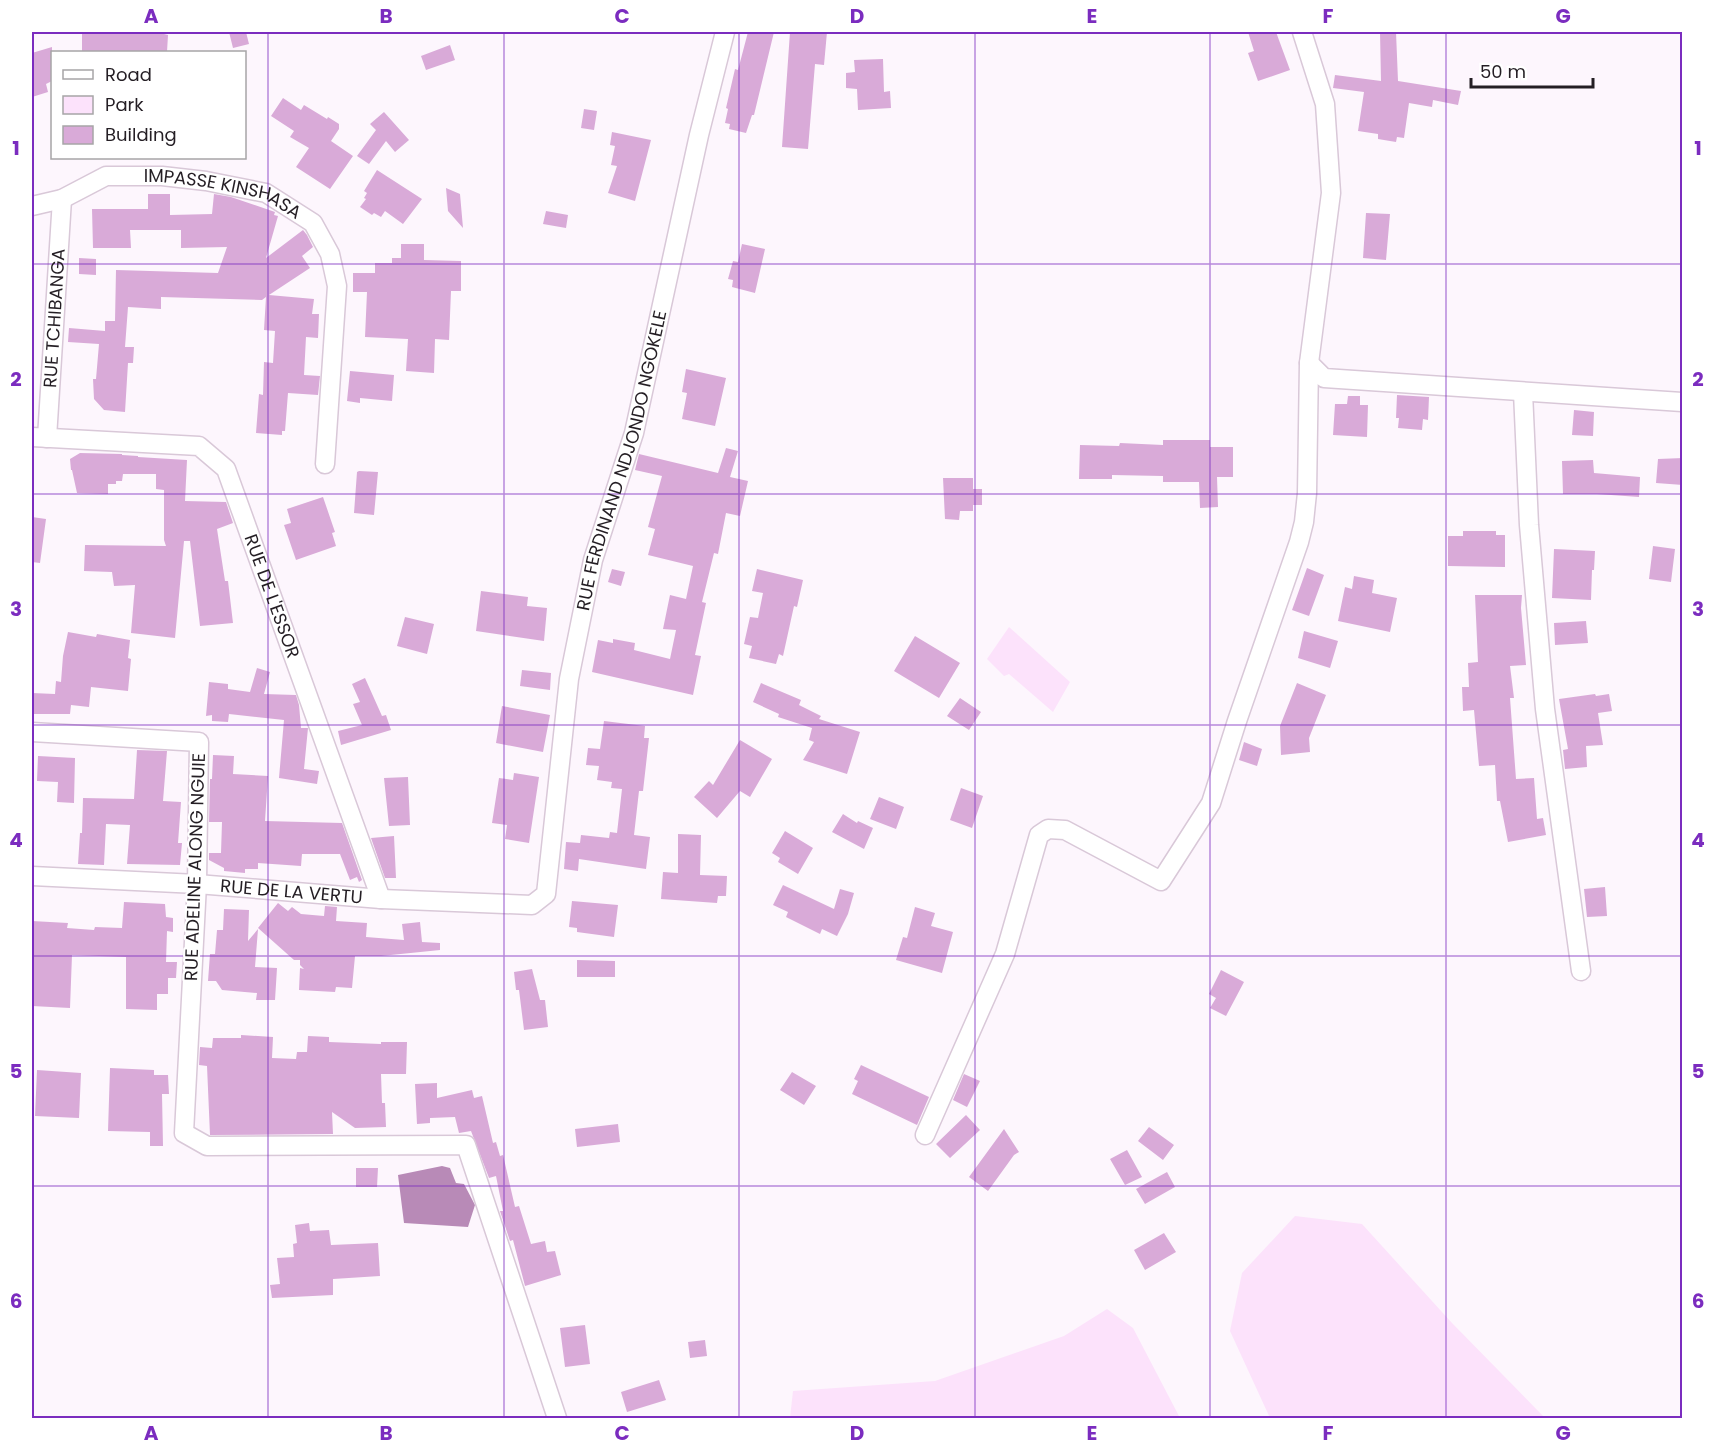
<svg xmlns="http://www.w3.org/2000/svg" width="1714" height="1450" font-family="Poppins,sans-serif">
  <rect width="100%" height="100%" fill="#fdf6fd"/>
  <!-- green -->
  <path fill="#fce2fb" d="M1009,627L1070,682L1053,712L1009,674L1004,676L987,659Z
    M1295,1216L1362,1224L1452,1323L1545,1418H1270L1230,1331L1242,1273Z
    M1107,1309L1133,1328L1180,1418H790L793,1391L935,1381L1064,1336Z"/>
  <!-- water -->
  <path fill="#b88ab7" d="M442,1166L450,1168L456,1183L464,1184L475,1205L468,1227L404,1223L398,1175Z"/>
  <!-- building -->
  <path fill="#d9aad8" d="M87,32H164V34L168,35L167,52H82V34H87Z
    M229,32H246L249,44L233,48Z
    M748,32H774L754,115H752L746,133L729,129L730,124L725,123L728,109L726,108L735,69L738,70Z
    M790,32H827L824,65L815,64L808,149L782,147Z
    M1248,32H1276L1290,70L1258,81L1248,53L1254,51Z
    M1380,32H1396L1398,81L1461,91L1458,105L1433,100L1432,107L1409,103L1404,138L1397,137L1396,142L1378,139V134L1358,131L1364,92L1333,88L1335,75L1381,81Z
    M450,45L455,60L426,70L421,56Z
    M52,47V81L46,84L48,92L32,97V53Z
    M883,59L884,92L890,91L891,108L858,110L857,89L846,88V73L855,72L854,60Z
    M283,98L301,110L304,105L327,119L328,117L339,124V129L331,141L353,156L330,189L296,167L309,148L290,137L294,131L271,116Z
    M584,109L597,111L594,130L581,128Z
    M384,112L409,140L395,152L386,141L369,164L357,156L376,130L370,124Z
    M612,132L651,140L635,201L608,193L617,166L611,165L615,146L610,145Z
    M377,170L422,199L403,224L385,211L381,217L374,213L372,215L360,207L366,199L364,198L367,193L364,191Z
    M446,188L460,194L463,228L448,211Z
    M148,194H170V215L212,214L214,194L231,197L275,212L274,215L278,216L266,258L303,230L307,235L313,247L302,256L310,268L269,295L314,299L312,314H319L318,338L306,337L304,375L320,376L318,395L288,393L285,431H282V435L256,433L259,394L263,395L264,362L273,363L275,331L264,330L266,297L262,300L161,297V309L128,307L125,347H134L133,363H128L125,412L104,410L94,399L93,379H96L99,344L68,342L69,328L105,331V321H115L116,270L218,273L227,247L181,248V230H130L131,248H93L92,209H148Z
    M546,211L568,215L566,228L543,224Z
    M1366,213L1390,214L1386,260L1363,258Z
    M401,244H424V260L461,261V291H451L449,340L435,339L434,373L406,371L408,339L365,337L367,292H353V273H375V263H392V258H401Z
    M742,244L765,249L755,293L732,287L733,280L728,279L733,261L738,262Z
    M79,258L96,259V275L79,274Z
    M686,369L726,378L715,426L682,419L687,393L682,392Z
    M350,371L394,375L392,401L360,398V403L347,401Z
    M1397,395L1429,397L1428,420L1423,419L1422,430L1398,428L1399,418H1396Z
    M1348,396H1360V405H1368L1367,437L1333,435L1335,404H1347Z
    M1574,410L1594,412L1593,436L1572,435Z
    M1163,440H1210V447H1233V477H1217L1218,507L1200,508L1199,482H1163V476L1112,475V479H1079L1080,445L1119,446L1120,443L1163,445Z
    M726,448L738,451L730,477L748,481L740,516L726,513L718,554L714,553L702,602L706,603L695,655L701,656L693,695L592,672L598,640L613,643V639L635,643L634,650L670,659L676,630L663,629L670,595L686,599L693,566L648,555L655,529L648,527L662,476L635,470L639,454L718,473Z
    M80,453L122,454V455L138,456V457L187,460L185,501L226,502L233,523L217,529L225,581H228L233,623L200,626L190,541H184L175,638L131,633L135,585L114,586L112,572L84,571L85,545L166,546L164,540V490L156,489V474H123L122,481H116V484H108V494L77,493L72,470H71L70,459Z
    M1683,458V485L1656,483L1658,459Z
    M1593,460L1594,473L1640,477L1639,497L1597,494H1563L1562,461Z
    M359,471L378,472L374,515L354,513L357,472Z
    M943,478H973V489H982V505H973V511H960L959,520L945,519Z
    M323,497L335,532L332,533L336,546L296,560L284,525L291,523L287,509Z
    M32,517L46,519L40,563L32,562Z
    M1463,531H1496V535H1505V567L1448,566V536H1463Z
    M1653,546L1675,549L1671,582L1649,579Z
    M1554,549L1595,551L1594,570H1592L1591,600L1552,598Z
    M1307,568L1324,575L1309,616L1292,610Z
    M612,569L625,572L621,586L608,582Z
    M757,569L803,580L797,607L794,606L783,656L779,654L776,664L749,658L752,646L744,644L750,617L758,618L763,593L752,591Z
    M1354,576L1374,580L1372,593L1397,598L1390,632L1338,621L1345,587L1352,589Z
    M481,591L528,597L527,606L547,608L544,641L476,631Z
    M1475,595H1522L1521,608L1526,665L1510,666L1514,698H1510L1516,779L1534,778L1537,819L1543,818L1546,835L1508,842L1500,801H1497L1495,765L1479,766L1474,710L1463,711L1462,687H1469L1468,663L1478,662Z
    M405,617L434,624L427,654L397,646Z
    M1586,621L1588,643L1555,645L1554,623Z
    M1304,631L1338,641L1330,668L1298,658Z
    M68,632L96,637L97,634L130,640L128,658L131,659L128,691L91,687L89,707L71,705L70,714H32V693L55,694L56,681L61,682L63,656Z
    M915,636L960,663L939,698L894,671Z
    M257,668L270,672L264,694L296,695L299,705L301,728H308L304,769L319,771L317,784L279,778L284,720L229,714L228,722L212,721V715L206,716L209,682L228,684V689L250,692Z
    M522,670L551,673L550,690L520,686Z
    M365,678L382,716L386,715L391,730L341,745L338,731L362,725L353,704L360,702L352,684Z
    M761,683L801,700L799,705L821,716L819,719L860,732L847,774L803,760L814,742L809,740L812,728L778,717L779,714L753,702Z
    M1297,683L1326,695L1309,738L1310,752L1281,755L1280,726Z
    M1595,694L1596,696L1609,694L1612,711L1598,713L1603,745L1586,746L1587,767L1565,769L1563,750L1568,749L1559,699Z
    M960,698L981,712L969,730L947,716Z
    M502,706L550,715L543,752L496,743Z
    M604,721L645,726L644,738H649L643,791H639L634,835L650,837L646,869L579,859L578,871L564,869L566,842L580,843L581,835L609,838L610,832L617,833L622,789L611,788L612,782L597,780L599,766L586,765L588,748L600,749Z
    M740,740L772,759L750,797L740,791L717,818L694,797L709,781L713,785Z
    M1244,742L1262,749L1257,766L1239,760Z
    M137,750L167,751L163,801L181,802L178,843H182L180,865L127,864L130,825L106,824L104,865L78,864L80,833H82L83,798L134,799Z
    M213,755L234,756L233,774L268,776L265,821L342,823L362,880L359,882L357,877L350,880L340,854H302L301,866L258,863V869H245V873L224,871V868L209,860V853H221L222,822H209L210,779H212Z
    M38,756L75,758L74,803L57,802L58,782L37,781Z
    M514,773L539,777L529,843L505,839L507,825L492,823L499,778L513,780Z
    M408,777L410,825L389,826L384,778Z
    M961,788L983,796L972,828L950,820Z
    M879,797L904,807L896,829L870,819Z
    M843,814L857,823L858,821L873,828L864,849L832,832Z
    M785,831L813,848L798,874L778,862L780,858L772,853Z
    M678,834L701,835L700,875L727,876L726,896H718L717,903L661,899L663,872L678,873Z
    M394,836L396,878H385L371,838Z
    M783,885L834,909L840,889L854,893L848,914L837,936L822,929L820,934L786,917L788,912L773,905Z
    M1605,887L1607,916L1587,917L1584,889Z
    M572,901L618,905L614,937L577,932V928L569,927Z
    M124,902L165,904L166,917L173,918V932L167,931L166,962H177L176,978H168V994H157V1010L126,1009V957L72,955L70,1008L32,1006V921L68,923L67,928L94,930L95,927L122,928Z
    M278,903L288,911L292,907L301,914L324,916L325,906L337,907L336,921L367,923L366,937L404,940L402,924L420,922L422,942L440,943V950L381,956H355L352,988L336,987L335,992L299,990L300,968L304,969L300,965V960H294L258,928Z
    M915,907L935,913L931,926L953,932L942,973L896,960L903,937L907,938Z
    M224,909L249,910L248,941L258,929L255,967L277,968L275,1000H256L257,993L222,990L216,981H208L210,954H215L217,930H223Z
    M577,960L615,961V977H577Z
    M532,969L540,1000H545L548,1027L524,1030L519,990H516L514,972Z
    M1221,970L1244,982L1226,1016L1210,1008L1216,998L1209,994Z
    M241,1035L273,1037L272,1058L296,1059L297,1052H307L308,1036L329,1037V1042L381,1044V1042H407L406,1074H381L382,1103H385L386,1127L355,1128L332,1112L333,1134L210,1135L207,1066L199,1065L200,1047L212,1048L213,1038H241Z
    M861,1065L929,1097L917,1125L852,1094L858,1081L854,1079Z
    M110,1068L154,1070V1075H168L169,1094H162L163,1146H150V1132L108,1131Z
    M37,1070L81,1073L79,1118L35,1116Z
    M792,1072L816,1086L804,1105L780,1090Z
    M964,1074L980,1081L967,1107L953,1100Z
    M437,1083V1098L472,1090L474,1098L482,1096L493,1143L496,1142L500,1156L503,1155L515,1207L519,1206L531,1244L545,1241L547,1252L555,1251L561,1275L525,1286L513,1240L510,1241L500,1211H503L496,1176L489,1178L471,1131L459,1133L455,1117L430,1118V1123L417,1124L415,1084Z
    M966,1115L980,1130L950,1158L936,1144Z
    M618,1124L620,1142L577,1147L575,1129Z
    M1149,1127L1174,1145L1163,1160L1138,1141Z
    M1004,1129L1019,1152L1014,1155L988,1191L969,1177Z
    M1127,1150L1142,1177L1125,1185L1110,1159Z
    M356,1168H378L377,1187H356Z
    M1167,1172L1175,1187L1145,1204L1136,1189Z
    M309,1223L310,1231L329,1230L331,1245L378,1243L380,1276L333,1279V1295L272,1298L270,1285L280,1284L277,1258L294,1257L293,1244L297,1243L295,1225Z
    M1164,1233L1176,1252L1145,1270L1134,1250Z
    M585,1325L590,1364L565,1367L560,1328Z
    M705,1340L707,1356L690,1358L688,1342Z
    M659,1380L666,1400L627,1412L621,1392Z"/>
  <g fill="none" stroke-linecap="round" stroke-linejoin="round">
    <!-- minor casing -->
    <g stroke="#d9c8d8" stroke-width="21">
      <g id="minor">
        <path id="s1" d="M32,206L62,199L106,176H162L206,181L266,193L313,223L330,254L337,286L325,464"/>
        <path d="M1309,363L1324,378L1682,402"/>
        <path d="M1523,392L1529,525L1545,709L1581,971"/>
        <path id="s2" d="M32,437L199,446L226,469L381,899"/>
        <path id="s3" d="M47,438L62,199"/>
        <path d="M32,732L199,742L197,884L184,1133L207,1146L466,1145L557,1418"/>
        <path id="s4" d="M32,876L197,884L381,899L532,905L546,894L569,679L593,560L634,433L699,135L725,32"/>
        <path d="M925,1135L1005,954L1039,835L1048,829L1065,830L1161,881L1211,803L1237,721L1299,542L1304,522L1307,493L1309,363L1331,193L1325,104L1302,32"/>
      </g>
    </g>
    <!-- minor -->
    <use href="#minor" stroke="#fff" stroke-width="18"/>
  </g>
  <!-- grid -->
  <path fill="none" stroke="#7b2cbf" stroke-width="1.5" stroke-opacity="0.55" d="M268,32V1418M504,32V1418M739,32V1418M975,32V1418M1210,32V1418M1446,32V1418M32,264H1682M32,494H1682M32,725H1682M32,956H1682M32,1186H1682"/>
  <g text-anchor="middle" stroke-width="4.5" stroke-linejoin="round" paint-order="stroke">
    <!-- street labels -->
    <g font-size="18" fill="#241e24" stroke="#fff">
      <text dy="6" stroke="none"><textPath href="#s1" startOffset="200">IMPASSE KINSHASA</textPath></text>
      <text dy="6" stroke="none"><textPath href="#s3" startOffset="120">RUE TCHIBANGA</textPath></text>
      <text dy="6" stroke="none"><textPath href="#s4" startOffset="960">RUE FERDINAND NDJONDO NGOKELE</textPath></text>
      <text dy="6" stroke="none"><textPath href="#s2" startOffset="338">RUE DE L'ESSOR</textPath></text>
      <text transform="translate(195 867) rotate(-88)" y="6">RUE ADELINE ALONG NGUIE</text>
      <text dy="6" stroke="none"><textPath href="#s4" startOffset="260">RUE DE LA VERTU</textPath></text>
    </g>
  </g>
  <!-- border -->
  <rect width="1714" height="1450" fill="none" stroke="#ffffff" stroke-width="66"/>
  <!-- legend -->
  <rect x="51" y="51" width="195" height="108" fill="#ffffff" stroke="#a7a5a7" stroke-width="1.5"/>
  <rect x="63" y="70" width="30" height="9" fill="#ffffff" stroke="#a7a5a7" stroke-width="1.5"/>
  <text x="105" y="81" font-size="18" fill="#241e24">Road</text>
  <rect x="63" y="96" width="30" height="18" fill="#fce2fb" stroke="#a7a5a7" stroke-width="1.5"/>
  <text x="105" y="111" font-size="18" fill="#241e24">Park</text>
  <rect x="63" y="126" width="30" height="18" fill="#d9aad8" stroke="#a7a5a7" stroke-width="1.5"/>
  <text x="105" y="141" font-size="18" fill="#241e24">Building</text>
  <!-- scale -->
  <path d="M1471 78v9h122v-9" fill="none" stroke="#241e24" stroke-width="3"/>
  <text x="1480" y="78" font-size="18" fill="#241e24" stroke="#ffffff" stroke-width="4.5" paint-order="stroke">50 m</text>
  <rect x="33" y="33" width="1648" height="1384" fill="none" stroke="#7b2cbf" stroke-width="2"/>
  <g font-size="20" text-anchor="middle" font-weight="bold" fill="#7b2cbf">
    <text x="151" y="23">A</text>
    <text x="386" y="23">B</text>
    <text x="622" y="23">C</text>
    <text x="857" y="23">D</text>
    <text x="1092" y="23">E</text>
    <text x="1328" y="23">F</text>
    <text x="1563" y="23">G</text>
    <text x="16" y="155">1</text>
    <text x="1698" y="155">1</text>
    <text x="16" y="386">2</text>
    <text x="1698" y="386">2</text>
    <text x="16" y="616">3</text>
    <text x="1698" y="616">3</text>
    <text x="16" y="847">4</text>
    <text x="1698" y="847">4</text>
    <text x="16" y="1078">5</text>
    <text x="1698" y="1078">5</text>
    <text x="16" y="1308">6</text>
    <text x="1698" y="1308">6</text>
    <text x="151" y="1440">A</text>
    <text x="386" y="1440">B</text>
    <text x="622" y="1440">C</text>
    <text x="857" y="1440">D</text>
    <text x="1092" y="1440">E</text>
    <text x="1328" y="1440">F</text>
    <text x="1563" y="1440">G</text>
  </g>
</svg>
